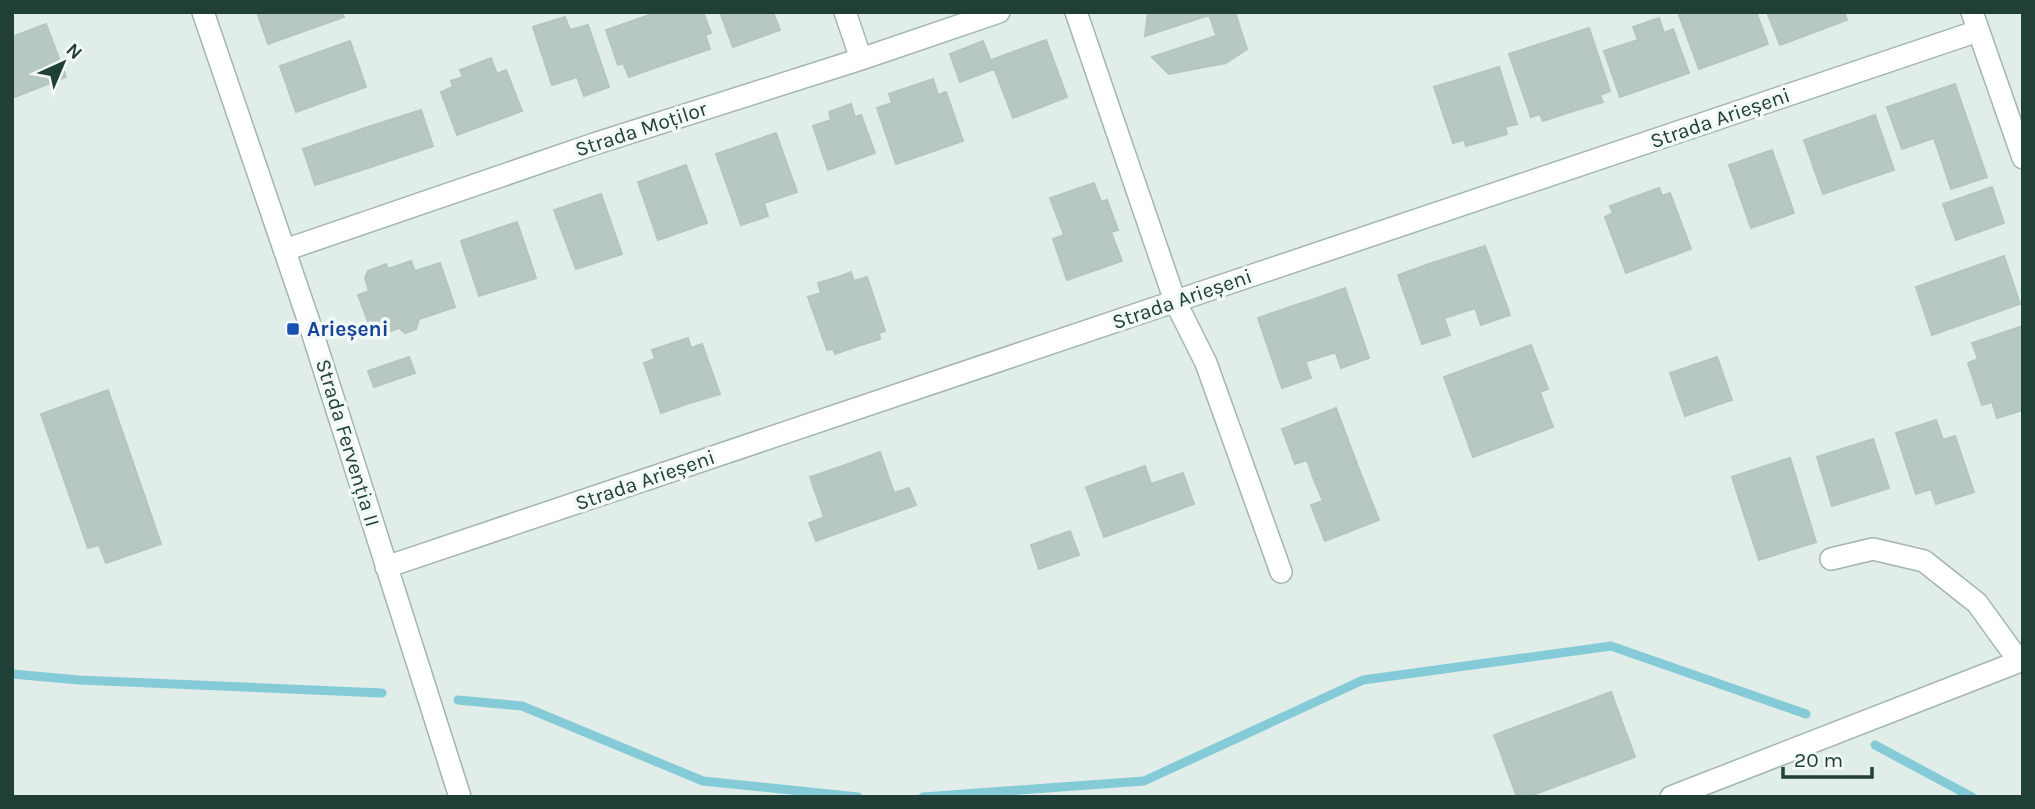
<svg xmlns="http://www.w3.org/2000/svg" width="2035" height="809" font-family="Karla,sans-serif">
  <rect width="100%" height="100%" fill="#e1ede8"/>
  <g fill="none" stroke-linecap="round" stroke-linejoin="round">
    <!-- stream -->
    <path stroke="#84cbd7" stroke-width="9" d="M12,674L79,680L382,693
      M458,700L522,706L703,781L858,797
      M1875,745L1972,797
      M923,797L1144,781L1363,680L1611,646L1806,714"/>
  </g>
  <!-- building -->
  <path fill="#b6c8c1" stroke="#b3c7bf" stroke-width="2" d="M257,12H342L344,17L268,44Z
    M659,12H703L711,33L705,35L710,49L669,63L652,14Z
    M720,12H773L780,30L733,47Z
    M1148,12H1208L1209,15L1145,36Z
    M1208,12H1235L1247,49L1226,63Z
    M1678,12H1717L1733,57L1699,69Z
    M1717,12H1756L1768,44L1733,57Z
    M1767,12H1844L1847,20L1780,45Z
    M652,14L669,63L629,77L623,63L618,65L606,30Z
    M565,17L570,30L588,25L609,87L584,96L577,77L552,85L533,27Z
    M1659,18L1664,33L1673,29L1689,73L1620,97L1604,51L1638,40L1633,27Z
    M46,24L66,77L12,98V37Z
    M1589,28L1610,91L1600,95L1603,102L1573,111L1549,41Z
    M1216,36L1226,63L1169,74L1152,57Z
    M1046,40L1067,97L1013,118L991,60Z
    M350,41L366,87L296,112L280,66Z
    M983,41L994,69L960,82L950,54Z
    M1549,41L1573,111L1543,121L1540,114L1531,117L1509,54Z
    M491,58L497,74L506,70L522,111L457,135L441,92L453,87L451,81L463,77L460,70Z
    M1499,67L1517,124L1505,127L1507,134L1487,140L1467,77Z
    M1467,77L1487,140L1466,146L1464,140L1453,143L1434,87Z
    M933,79L938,95L946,92L963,141L896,164L877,108L892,103L889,94Z
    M1955,84L1987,177L1951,189L1934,138L1902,149L1887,107Z
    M851,104L855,117L861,115L875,153L828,170L813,126L831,120L829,112Z
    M421,110L433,146L374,166L362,129Z
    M1875,115L1894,170L1823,194L1804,140Z
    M362,129L374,166L315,185L303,149Z
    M776,133L797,192L764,203L768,216L741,225L716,154Z
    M1772,150L1794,213L1751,228L1729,165Z
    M686,165L707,223L658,240L638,182Z
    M1094,183L1101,202L1107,200L1118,230L1111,232L1122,261L1067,280L1053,239L1064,235L1050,198Z
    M1992,187L2004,223L1956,240L1943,204Z
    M1659,188L1662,196L1670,193L1691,249L1658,261L1634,197Z
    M601,194L622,254L576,269L554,210Z
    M1634,197L1658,261L1626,273L1605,217L1613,213L1610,206Z
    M517,222L536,278L479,296L461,241Z
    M1485,246L1510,315L1481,325L1457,255Z
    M1457,255L1475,308L1445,318L1426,265Z
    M2004,256L2020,304L1932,335L1916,287Z
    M411,261L415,271L440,263L455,307L419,319L416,329L405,333L399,328L380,335L377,324L370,327L358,295L369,291L365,278L368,271L386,264L388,269Z
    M1426,265L1450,335L1422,344L1398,275Z
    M851,272L854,281L867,277L885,331L879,333L880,339L858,346L835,278Z
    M835,278L858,346L835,354L833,349L827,350L808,297L821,293L818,283Z
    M1345,288L1369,358L1341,368L1317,298Z
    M1317,298L1336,352L1305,362L1287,308Z
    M1287,308L1311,378L1282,388L1258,318Z
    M2023,326V367L1975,384L1968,363L1978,359L1972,343Z
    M688,338L691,348L702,344L720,394L690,403L670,344Z
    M670,344L690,403L661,413L644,363L655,359L652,350Z
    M1531,345L1548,389L1540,392L1553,427L1473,457L1444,377Z
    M409,357L415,373L374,387L368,371Z
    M1717,357L1732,400L1685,416L1670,373Z
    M2023,367V410L1997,418L1992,402L1982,405L1975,384Z
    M108,390L161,544L106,563L99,545L88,548L41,414Z
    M1336,408L1357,464L1314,480L1307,460L1295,464L1282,429Z
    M1936,420L1943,440L1955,436L1974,492L1936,504L1931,489L1916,494L1896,433Z
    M1873,439L1889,488L1832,506L1817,457Z
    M880,452L894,493L909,488L916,505L866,523L845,465Z
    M1790,458L1816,542L1787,551L1762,467Z
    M1357,464L1379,520L1325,541L1311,505L1323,501L1314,480Z
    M845,465L866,523L816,541L809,523L824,517L810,477Z
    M1145,466L1151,484L1183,473L1194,504L1104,537L1086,487Z
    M1762,467L1787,551L1759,560L1732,477Z
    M1070,531L1079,555L1039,569L1031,545Z
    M1611,692L1635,757L1527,797H1517L1494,735Z"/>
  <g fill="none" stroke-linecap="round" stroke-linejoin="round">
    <!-- minor casing -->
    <g stroke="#a3b5af" stroke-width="24">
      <path id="minor" d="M203,12L308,319L460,797
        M845,12L861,59
        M1076,12L1175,301L1206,363L1281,572
        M1972,12L2023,158
        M285,250L594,144L861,59L999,12
        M1831,559L1873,549L1924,561L1977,603L2019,661
        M386,567L1978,31
        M1671,797L2023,660"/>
    </g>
    <!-- minor -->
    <use href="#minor" stroke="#fff" stroke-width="21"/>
  </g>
  <!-- markers -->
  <rect fill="#1a4fb4" stroke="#f2f9f6" stroke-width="2.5" x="286" y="322" width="14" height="14" rx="3.5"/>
  <g text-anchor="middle" stroke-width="7" stroke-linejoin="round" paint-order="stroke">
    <!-- street labels -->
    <g font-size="21" fill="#203f37" stroke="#f2f9f6">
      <text transform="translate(1720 118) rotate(-19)" y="7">Strada Arieșeni</text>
      <text transform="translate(641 129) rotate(-18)" y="7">Strada Moților</text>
      <text transform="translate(1182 299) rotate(-19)" y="7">Strada Arieșeni</text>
      <text transform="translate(348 443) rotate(73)" y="7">Strada Fervenția II</text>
      <text transform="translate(645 480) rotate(-19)" y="7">Strada Arieșeni</text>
    </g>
    <!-- transit labels -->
    <g font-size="21" font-weight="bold" fill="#164399" stroke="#f2f9f6" text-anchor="start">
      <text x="307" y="336">Arieșeni</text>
    </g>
  </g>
  <!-- border -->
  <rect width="2035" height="809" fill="none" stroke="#203f37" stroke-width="28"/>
  <!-- north arrow -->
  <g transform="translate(63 63) rotate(44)" stroke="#f2f9f6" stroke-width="5" paint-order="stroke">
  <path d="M0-5L12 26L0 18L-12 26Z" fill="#203f37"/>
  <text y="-10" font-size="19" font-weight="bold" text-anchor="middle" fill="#203f37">N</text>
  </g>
  <!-- scale -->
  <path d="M1783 767v10h89v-10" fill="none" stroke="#203f37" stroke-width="3.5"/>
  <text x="1794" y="767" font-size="21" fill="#203f37" stroke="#f2f9f6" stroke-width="5" paint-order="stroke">20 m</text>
</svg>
